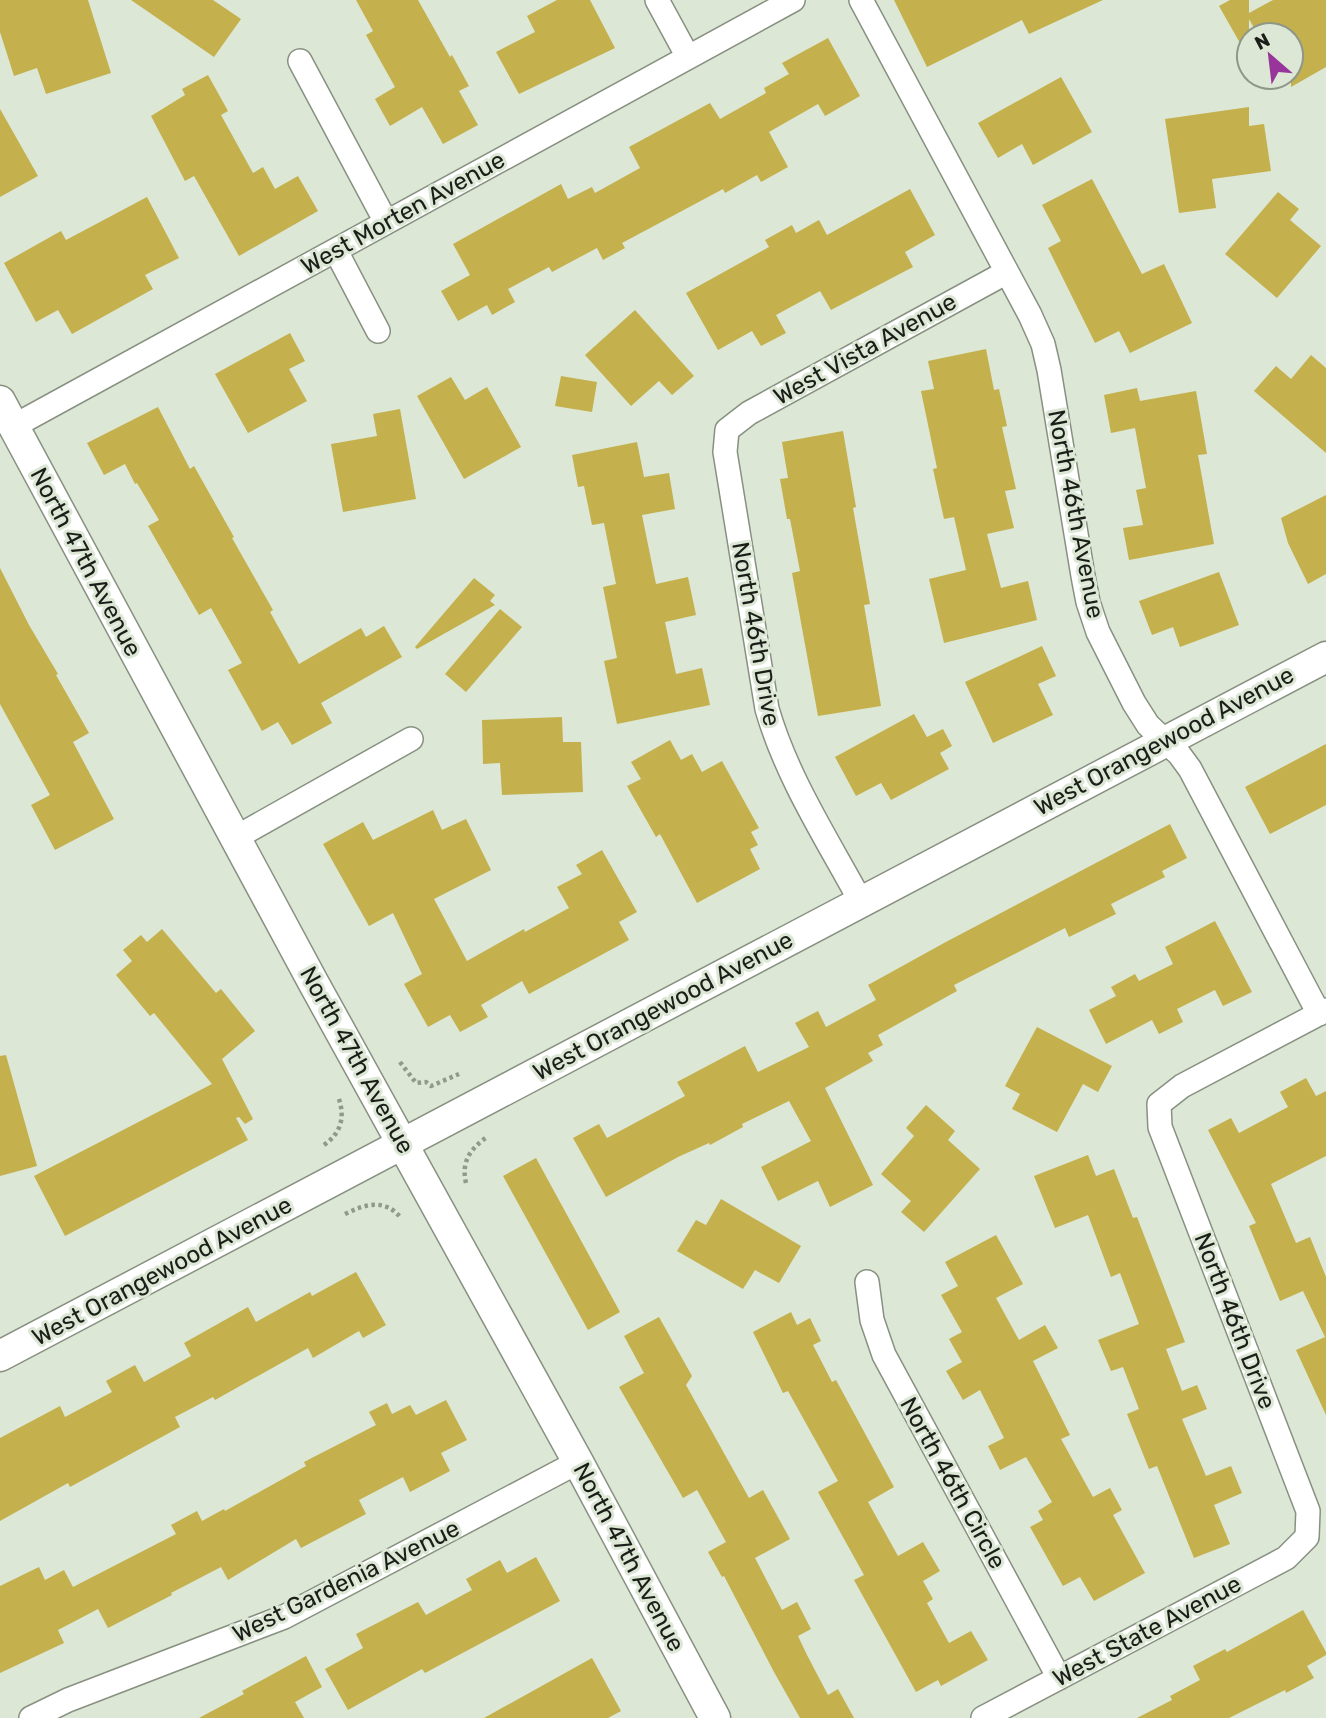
<svg xmlns="http://www.w3.org/2000/svg" width="1326" height="1718" font-family="Rubik,sans-serif">
  <rect width="100%" height="100%" fill="#dce7d5"/>
  <!-- building -->
  <path fill="#c4b04c" d="M0,0H88L111,73L46,94L37,68L14,76L0,32Z
    M131,0H213L241,19L214,57Z
    M356,0H418L450,57L452,55L469,86L459,91L478,125L443,144L422,107L390,126L375,99L395,87L366,35L373,31Z
    M557,0H590L615,48L519,94L496,52L535,32L527,16Z
    M894,0H1103L1029,34L1022,20L927,67Z
    M1230,0H1249V13L1273,0H1326V67L1291,87V35H1258L1249,19V59L1219,6Z
    M828,38L860,96L825,116L818,104L769,132L788,167L761,182L757,175L725,193L723,189L622,243L625,248L603,260L597,248L552,272L549,267L508,289L515,302L492,315L487,305L458,321L441,291L470,275L453,244L561,184L568,199L592,187L595,193L640,168L629,147L710,103L720,119L766,93L764,88L789,74L782,63Z
    M208,75L228,111L221,115L253,173L263,167L275,189L298,176L318,211L239,256L194,176L185,181L151,116L185,95L182,89Z
    M1061,77L1092,132L1033,165L1022,144L998,158L978,123Z
    M1249,107V126L1264,124L1271,171L1212,179L1216,208L1179,213L1165,119Z
    M0,109L38,176L0,197Z
    M1092,179L1142,274L1164,264L1192,323L1130,353L1119,331L1095,343L1048,248L1061,241L1042,205Z
    M910,189L935,235L905,252L913,267L831,310L820,291L776,315L786,333L761,346L752,331L718,350L686,293L769,247L765,240L792,225L796,233L819,220L827,235Z
    M1278,192L1299,209L1290,220L1321,246L1277,298L1225,254Z
    M147,197L179,258L145,275L153,289L72,334L58,310L36,322L4,263L61,231L66,240Z
    M635,310L694,376L672,395L659,381L631,406L585,355Z
    M290,333L305,361L289,369L307,401L248,433L215,374Z
    M986,349L994,390L999,389L1007,426L1002,427L1016,489L1005,491L1014,528L987,534L1001,588L1028,581L1037,620L944,643L929,579L966,570L954,517L944,519L933,469L937,468L921,391L934,389L928,361Z
    M1311,355L1326,368V453L1254,391L1276,366L1291,379Z
    M561,376L597,382L592,412L555,406Z
    M451,377L465,400L487,387L521,447L464,479L417,396Z
    M1137,388L1140,401L1196,391L1207,454L1198,455L1214,544L1129,560L1123,528L1143,525L1136,490L1146,488L1135,428L1111,433L1104,395Z
    M158,407L190,469L194,466L234,537L232,538L273,610L270,612L299,664L361,628L366,637L384,626L402,657L321,703L332,723L292,745L278,722L262,731L228,670L242,663L211,608L199,615L148,526L159,520L137,483L135,484L125,464L104,475L87,443Z
    M400,409L416,499L343,512L331,444L377,436L373,414Z
    M843,431L856,507L853,508L870,604L864,605L881,706L818,716L792,573L800,571L790,519H787L780,479L788,478L782,442Z
    M637,442L644,477L669,473L675,509L642,515L656,584L688,577L696,615L665,622L676,674L702,668L710,705L617,724L604,661L617,658L603,587L616,584L604,523L592,525L584,486L578,487L572,455Z
    M1326,495V574L1308,584L1288,543L1281,518Z
    M0,568L29,625L58,674L56,675L89,733L73,742L114,819L55,850L31,805L50,795L0,704Z
    M1219,572L1239,625L1180,647L1173,627L1152,635L1139,601Z
    M474,578L495,595L490,601L495,605L417,649L415,647Z
    M500,609L522,627L466,692L445,674Z
    M1042,646L1056,676L1038,684L1053,715L993,743L965,682Z
    M914,714L927,737L943,729L952,746L940,753L949,769L891,800L881,783L856,796L835,757Z
    M562,717L563,742H581L583,792L502,795L500,763L483,764L482,720Z
    M670,740L681,760L692,754L702,772L722,761L759,828L751,832L758,845L750,849L760,869L697,903L660,834L656,837L627,786L641,779L631,762Z
    M1326,744V805L1270,834L1245,787Z
    M433,810L442,830L466,819L491,870L434,899L467,961L524,929L525,932L569,908L557,887L582,874L576,865L602,850L637,912L619,922L629,940L529,994L522,981L481,1005L488,1017L460,1032L450,1015L428,1027L404,984L422,974L393,913L369,926L323,844L363,822L373,840Z
    M1170,824L1187,858L1162,871L1165,877L1111,904L1116,914L1069,937L1065,928L954,985L957,991L878,1035L883,1045L868,1053L873,1061L825,1088L873,1185L830,1207L818,1181L778,1201L761,1167L811,1141L789,1101L742,1124L743,1127L710,1145L709,1143L678,1157L606,1197L573,1138L599,1124L607,1138L685,1096L677,1082L745,1046L758,1072L809,1047L795,1023L818,1011L826,1027L876,1000L868,985L944,943Z
    M1215,921L1252,992L1223,1006L1215,990L1177,1009L1183,1022L1159,1034L1152,1020L1106,1044L1089,1010L1116,996L1111,987L1135,974L1139,981L1173,964L1165,947Z
    M162,929L216,993L221,989L255,1031L222,1059L253,1119L245,1124L239,1117L236,1118L248,1140L65,1236L34,1176L212,1084L154,1013L150,1016L116,975L132,961L123,950L141,935L147,942Z
    M1037,1027L1112,1066L1098,1092L1083,1084L1057,1132L1012,1109L1020,1094L1005,1086Z
    M6,1055L37,1166L0,1176V1056Z
    M1306,1078L1316,1096L1326,1091V1156L1271,1184L1296,1243L1310,1237L1326,1277V1415L1296,1350L1325,1337L1303,1291L1280,1301L1249,1226L1256,1223L1208,1130L1231,1118L1239,1133L1288,1107L1280,1092Z
    M926,1105L955,1131L948,1140L980,1169L924,1232L901,1212L911,1201L881,1174L914,1136L906,1128Z
    M1088,1155L1096,1176L1114,1169L1133,1218L1137,1217L1185,1342L1166,1349L1182,1391L1197,1385L1207,1409L1182,1419L1206,1476L1231,1466L1242,1493L1214,1505L1230,1544L1194,1558L1157,1466L1149,1469L1127,1414L1139,1409L1123,1367L1111,1371L1098,1340L1139,1324L1120,1273L1111,1277L1088,1215L1055,1228L1034,1176Z
    M536,1158L620,1312L588,1330L503,1176Z
    M721,1199L801,1246L779,1283L755,1270L743,1289L677,1251L696,1220L706,1225Z
    M996,1235L1023,1284L996,1298L1019,1340L1045,1325L1058,1348L1033,1361L1070,1435L1061,1439L1093,1497L1110,1488L1122,1510L1113,1515L1145,1573L1094,1601L1080,1577L1063,1586L1030,1527L1043,1520L1038,1511L1052,1502L1026,1457L1000,1470L988,1446L1004,1438L980,1390L963,1400L946,1371L962,1362L949,1339L962,1332L941,1295L958,1286L945,1262Z
    M356,1272L386,1325L363,1338L359,1331L313,1358L308,1348L215,1400L213,1397L175,1417L180,1427L70,1487L68,1483L0,1521V1438L60,1406L65,1417L112,1392L106,1381L135,1365L144,1382L191,1356L184,1343L248,1307L256,1322L310,1292L312,1296Z
    M791,1312L797,1325L810,1318L821,1341L813,1345L832,1382L836,1380L894,1487L868,1502L898,1556L923,1542L940,1571L923,1581L933,1599L927,1603L949,1643L971,1631L988,1660L941,1686L938,1680L916,1692L854,1580L864,1575L818,1492L838,1481L788,1391L783,1393L753,1332Z
    M659,1317L692,1376L686,1385L749,1498L763,1490L790,1539L755,1558L782,1610L797,1602L811,1629L798,1636L807,1655L828,1695L838,1689L854,1718H800L774,1672L724,1576L722,1577L708,1552L726,1542L697,1490L683,1498L619,1387L644,1373L624,1336Z
    M446,1400L467,1440L441,1453L450,1471L410,1492L403,1477L359,1500L366,1514L301,1548L296,1539L228,1580L221,1567L171,1593L172,1595L108,1628L98,1609L58,1630L64,1643L0,1673V1586L39,1567L45,1580L64,1570L73,1587L176,1534L171,1525L197,1511L202,1521L224,1509L225,1511L306,1466L304,1462L376,1425L369,1412L387,1403L392,1414L410,1405L416,1415Z
    M536,1557L560,1601L425,1673L422,1669L348,1710L325,1669L363,1648L356,1634L418,1602L426,1615L472,1590L466,1579L500,1560L507,1573Z
    M1303,1610L1326,1652V1655L1307,1666L1314,1678L1286,1693L1285,1690L1229,1718H1137L1172,1700L1170,1696L1200,1680L1193,1666L1225,1649L1227,1652Z
    M306,1656L322,1687L295,1702L304,1718H199L244,1694L242,1691Z
    M592,1658L621,1711L608,1718H484Z"/>
  <g fill="none" stroke-linecap="round" stroke-linejoin="round">
    <!-- minor casing -->
    <g stroke="#889181" stroke-width="26">
      <path id="minor" d="M657,0L688,57
        M861,0L1030,315L1043,344L1049,370L1083,576L1088,602L1098,632L1134,703L1148,725L1179,754L1190,769L1319,1014
        M300,61L386,222
        M336,251L378,331
        M14,426L793,0
        M235,838L411,739
        M861,902C827,839 787,778 767,709L725,452L727,430L749,413L1007,272
        M867,1282L872,1320L884,1355L1059,1678
        M31,1718L68,1700L284,1617L578,1462
        M983,1718L1286,1558L1307,1537L1308,1511L1160,1127L1159,1104L1182,1086L1326,1010"/>
    </g>
    <!-- tertiary casing -->
    <g stroke="#889181" stroke-width="33">
      <path id="tertiary" d="M0,401L313,982L578,1462L715,1718
        M0,1356L1326,657"/>
    </g>
    <!-- path -->
    <path stroke="#92998c" stroke-width="4.5" stroke-dasharray="3.5 3.5" stroke-linecap="butt" d="M400,1062L416,1083L426,1082L431,1086L459,1074
      M324,1145C341,1133 345,1118 339,1099
      M466,1183C461,1162 470,1149 487,1137
      M345,1214C365,1204 385,1198 401,1218"/>
    <!-- minor -->
    <use href="#minor" stroke="#fff" stroke-width="23"/>
    <!-- tertiary -->
    <use href="#tertiary" stroke="#fff" stroke-width="30"/>
  </g>
  <g text-anchor="middle" stroke-width="6" stroke-linejoin="round" paint-order="stroke">
    <!-- street labels -->
    <g font-size="24" fill="#1b1e18" stroke="#dce7d5">
      <text transform="translate(403 213) rotate(-29)" y="8">West Morten Avenue</text>
      <text transform="translate(865 349) rotate(-29)" y="8">West Vista Avenue</text>
      <text transform="translate(1076 514) rotate(79)" y="8">North 46th Avenue</text>
      <text transform="translate(86 562) rotate(62)" y="8">North 47th Avenue</text>
      <text transform="translate(756 634) rotate(80)" y="8">North 46th Drive</text>
      <text transform="translate(1164 741) rotate(-28)" y="8">West Orangewood Avenue</text>
      <text transform="translate(663 1006) rotate(-28)" y="8">West Orangewood Avenue</text>
      <text transform="translate(357 1060) rotate(61)" y="8">North 47th Avenue</text>
      <text transform="translate(162 1271) rotate(-28)" y="8">West Orangewood Avenue</text>
      <text transform="translate(1235 1321) rotate(69)" y="8">North 46th Drive</text>
      <text transform="translate(953 1483) rotate(61)" y="8">North 46th Circle</text>
      <text transform="translate(629 1557) rotate(62)" y="8">North 47th Avenue</text>
      <text transform="translate(346 1581) rotate(-26)" y="8">West Gardenia Avenue</text>
      <text transform="translate(1147 1631) rotate(-28)" y="8">West State Avenue</text>
    </g>
  </g>
  <!-- north arrow -->
  <g transform="translate(1270 56) rotate(332)"><circle r="33" fill="#dce7d5" stroke="#8f9789" stroke-width="2"/>
  <path d="M0-5L12 26L0 18L-12 26Z" fill="#97359b"/>
  <text y="-10" font-size="19" font-weight="bold" text-anchor="middle" fill="#1b1e18">N</text>
  </g>
</svg>
